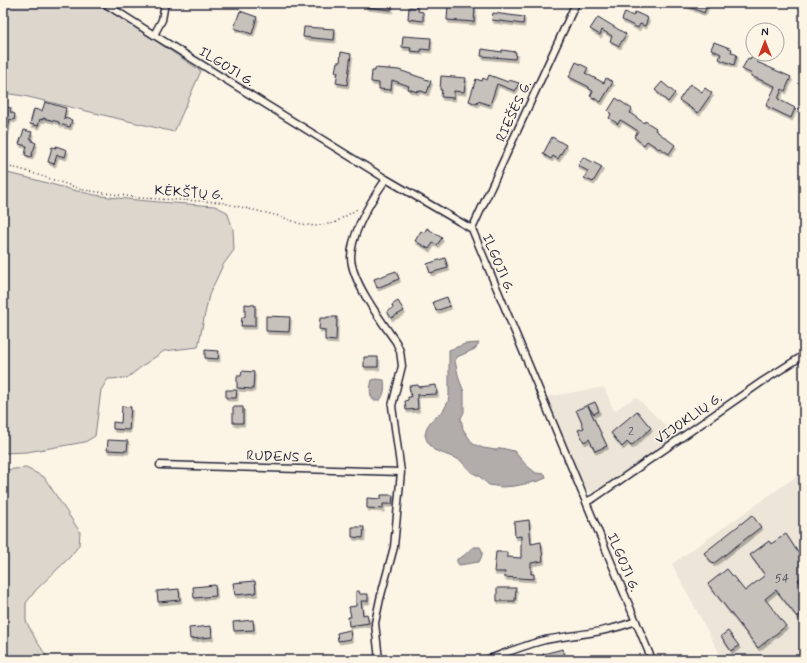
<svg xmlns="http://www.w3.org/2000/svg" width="807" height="663" font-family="Mynerve,sans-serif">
  <defs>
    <filter id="shadow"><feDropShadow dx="1.5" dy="3" stdDeviation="0" flood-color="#0004"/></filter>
  </defs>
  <rect width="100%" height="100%" fill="#fcf5e5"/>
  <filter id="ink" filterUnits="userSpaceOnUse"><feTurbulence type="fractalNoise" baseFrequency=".025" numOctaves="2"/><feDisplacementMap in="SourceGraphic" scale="8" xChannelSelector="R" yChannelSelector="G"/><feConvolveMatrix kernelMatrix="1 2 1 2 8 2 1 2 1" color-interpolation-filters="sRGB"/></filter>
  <g filter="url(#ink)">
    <!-- built -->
    <path fill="#ece5d8" d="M604,387L614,411L636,397L677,437L598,492L594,493L588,490L585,488L546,397Z
      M804,471V660H723L672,564Z"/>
    <!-- green -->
    <path fill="#dcd6cc" stroke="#7f7c84" d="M7,3H99L201,71L174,132L24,96L3,93V9Z
      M3,172C34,178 64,189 95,195C135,201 175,203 215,206L227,212L233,229L234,250L223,265L209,295L198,347L164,351L145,364L127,378L108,379L101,390L95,436L85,442L27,452L3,453Z
      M26,468L44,477L80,532L79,545L70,557L36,590L26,603V621L36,640L49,660H3V470Z"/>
    <!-- water -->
    <path fill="#b2adab" stroke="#78757e" d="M479,343L475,349L457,357L455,361L459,379L464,392V412L461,418L463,429L473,444L483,448L496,450L501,448L514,451L526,465L536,473L545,474L546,478L539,481L515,486L502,487L489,485L479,476L471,472L460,460L434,450L427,441L425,435L427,427L431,421L443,411L448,402L449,394V350L465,344Z
      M377,379L384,380C385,387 385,394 380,400H373C369,393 370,388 372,380Z
      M474,547H480C484,553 482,556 479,562L459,565L457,562V559C467,556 468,549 474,547Z"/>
    <!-- building -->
    <path fill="#c6c1bb" stroke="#22223b" filter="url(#shadow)" d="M366,3H392L391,10L366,7Z
      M681,3H708L704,13Z
      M448,5L475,7L474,22L447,20Z
      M409,7L418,8V11L423,12V21L408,19Z
      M240,11L257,17L252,34L234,28Z
      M625,12L633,16L635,12L648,18L645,26L640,24L638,28L622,20Z
      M493,13L524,17L523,24L492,20Z
      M598,17L626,34L619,46L610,41L612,36L602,30L600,35L590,29Z
      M304,27L335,29L334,40L303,37Z
      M403,36L431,38L430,50L421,49V52L410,51L411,48L402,47Z
      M714,42L732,49L731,52L737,55L734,65L719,59L721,54L711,49Z
      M482,49L502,52V50L516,52L515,59L481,56Z
      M341,52L351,54L347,85L336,83L338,72H335L337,62H340Z
      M751,57L758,60L757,62L791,77L785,91L782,89L778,99L795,108L791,118L766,106L774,89L775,86L751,76L752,74L742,69L748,58L750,59Z
      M576,62L588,68L585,73L604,83L606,78L613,82L601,102L590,96L593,91L589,89V87L569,77Z
      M375,68L399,70L431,81L427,93L418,90L417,92L408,89L409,86L392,80L391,90L379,89V83L371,82L372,71H375Z
      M489,75L508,82L509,80L519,83L515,91L497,84L490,105L478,101L477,104L469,101L476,79L482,81L483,78L487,80Z
      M441,76L466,78L464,92L454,91V98L441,97L442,90H440Z
      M662,82L675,93L668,102L655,90Z
      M690,84L702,92L705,88L712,93L698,113L679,100Z
      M616,98L632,109L630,113L644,123L645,121L656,128L655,130L675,145L669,154L660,148L659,149L647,141L644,145L634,137L638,131L624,122L620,120L618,124L609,118L611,114L608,111Z
      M45,102L66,108L64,118L72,120L70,127L59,124V122L43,118V120L40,119L38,126L30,124L34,109L42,111Z
      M3,107L11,108L10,112L15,114L14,120L10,119L5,139L3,138Z
      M24,130L32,132L30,138L32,139V141L36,143L31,157L25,155L27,146L19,144Z
      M552,137L566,145L558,159L553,156L551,159L543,154Z
      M56,146L67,150L65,157L57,155L54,164L48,162L52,147L56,148Z
      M583,157L602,167L593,182L584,178L588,171L578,166Z
      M427,228L442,238L437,245L433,243L429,249L415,241L421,231L424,233Z
      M445,258L448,268L430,273L427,264Z
      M396,271L399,279L377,288L374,279Z
      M447,297L450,306L436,311L433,302Z
      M398,301L404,311L391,318L387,311L393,308L392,305Z
      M245,304L255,305V326H241L242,317H245Z
      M266,316L290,317L289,332L266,331Z
      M327,317H337L336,341L325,340V330L319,329L320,318H327Z
      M205,350L219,351L218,359L205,358Z
      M364,357H378V367H364Z
      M242,371L254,372L253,389L237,388V376H241Z
      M418,385L419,387L436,385L437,394L417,395L418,409L406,410L405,401L408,400V397H411L409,386Z
      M226,390H237L236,398H226Z
      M595,402L599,411L594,414L588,406L607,446L595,451L589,439L584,442L578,430L584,428L576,410Z
      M122,406L131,407L129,430L113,429V422L121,423Z
      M233,407H243V423H233Z
      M637,411L651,428L631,446L627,442L622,447L611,433Z
      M108,440L128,441L127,451L107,450Z
      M381,495H393L392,504H383V509L367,508V498L381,499Z
      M752,515L761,527L713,564L704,553Z
      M529,520L531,544L541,542L543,561L531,563V574H534V579L504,577L505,572H494L496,552H507V557L521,558V536L515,537L514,522Z
      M352,527H364L363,538L352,537Z
      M786,534L801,557L804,555V575L798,580L804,588V611L797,617L776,590L765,599L786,626L758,648L708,584L727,569L745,591L765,575L750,555L769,541L771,544Z
      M255,581L256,593L235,595L233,583Z
      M215,585L216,596L194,598L193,587Z
      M497,588H516L515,601H497Z
      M179,589L180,600L158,602L157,591Z
      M356,591H359L360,594H368V601H361L363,615L367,614L369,623L349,626L348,617H351L349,607L356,606Z
      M253,620L254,630L234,631L233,622Z
      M211,626L212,637L190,639L189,628Z
      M350,630L351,639L338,641L337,633Z
      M728,631L739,646L731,651L721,636Z
      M563,649L566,660H544L543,654Z"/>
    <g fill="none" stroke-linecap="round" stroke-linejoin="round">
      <!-- minor casing -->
      <g stroke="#22223b" stroke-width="9">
        <path id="minor" d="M104,3L154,35L386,179L472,229L652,660
          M154,35L162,20L165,3
          M472,229L576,3
          M160,465L401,472
          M586,502L594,498L763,381L804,355
          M379,660L375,623L380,599L394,547L401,472L392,406L402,366L400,351L396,342C382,322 352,282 351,258C351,233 372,199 386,179
          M486,660C506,653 525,645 545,640C577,634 605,633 636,621"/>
      </g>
      <!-- path -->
      <path stroke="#22223b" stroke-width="1.5" stroke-dasharray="1 3" stroke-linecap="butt" d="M795,110L804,105
        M3,166L20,169L84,190L140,198L219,202L279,216L301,224L315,226L334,223L359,208"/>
      <!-- minor -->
      <use href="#minor" stroke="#fcf5e5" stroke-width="6"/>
    </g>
  </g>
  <g text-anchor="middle" stroke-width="3" stroke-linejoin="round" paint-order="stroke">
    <!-- number labels -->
    <g font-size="12" fill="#4b4a5b">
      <text x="631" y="435">2</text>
      <text x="782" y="582">54</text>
    </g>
    <!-- street labels -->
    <g font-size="14" fill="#22223b" stroke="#fcf5e5">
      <text transform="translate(227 66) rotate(32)" y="5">ILGOJI G.</text>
      <text transform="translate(513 111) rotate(-65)" y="5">RIEŠĖS G.</text>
      <text transform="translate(189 192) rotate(4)" y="5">KĖKŠTŲ G.</text>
      <text transform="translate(499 263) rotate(67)" y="5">ILGOJI G.</text>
      <text transform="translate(688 418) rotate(-35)" y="5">VIJOKLIŲ G.</text>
      <text transform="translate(281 456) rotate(2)" y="5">RUDENS G.</text>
      <text transform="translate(624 562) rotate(67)" y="5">ILGOJI G.</text>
    </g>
  </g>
  <!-- margin -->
  <rect width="807" height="663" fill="none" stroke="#fcf5e5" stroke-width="16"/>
  <rect x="8" y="8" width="791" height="647" fill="none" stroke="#22223b" stroke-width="1.5" filter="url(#ink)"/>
  <!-- north arrow -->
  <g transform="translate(765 42)"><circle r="19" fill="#fcf5e5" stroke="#a5a1a1"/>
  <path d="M0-3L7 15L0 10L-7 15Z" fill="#c8321e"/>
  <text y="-6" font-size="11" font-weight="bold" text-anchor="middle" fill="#22223b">N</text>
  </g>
</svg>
